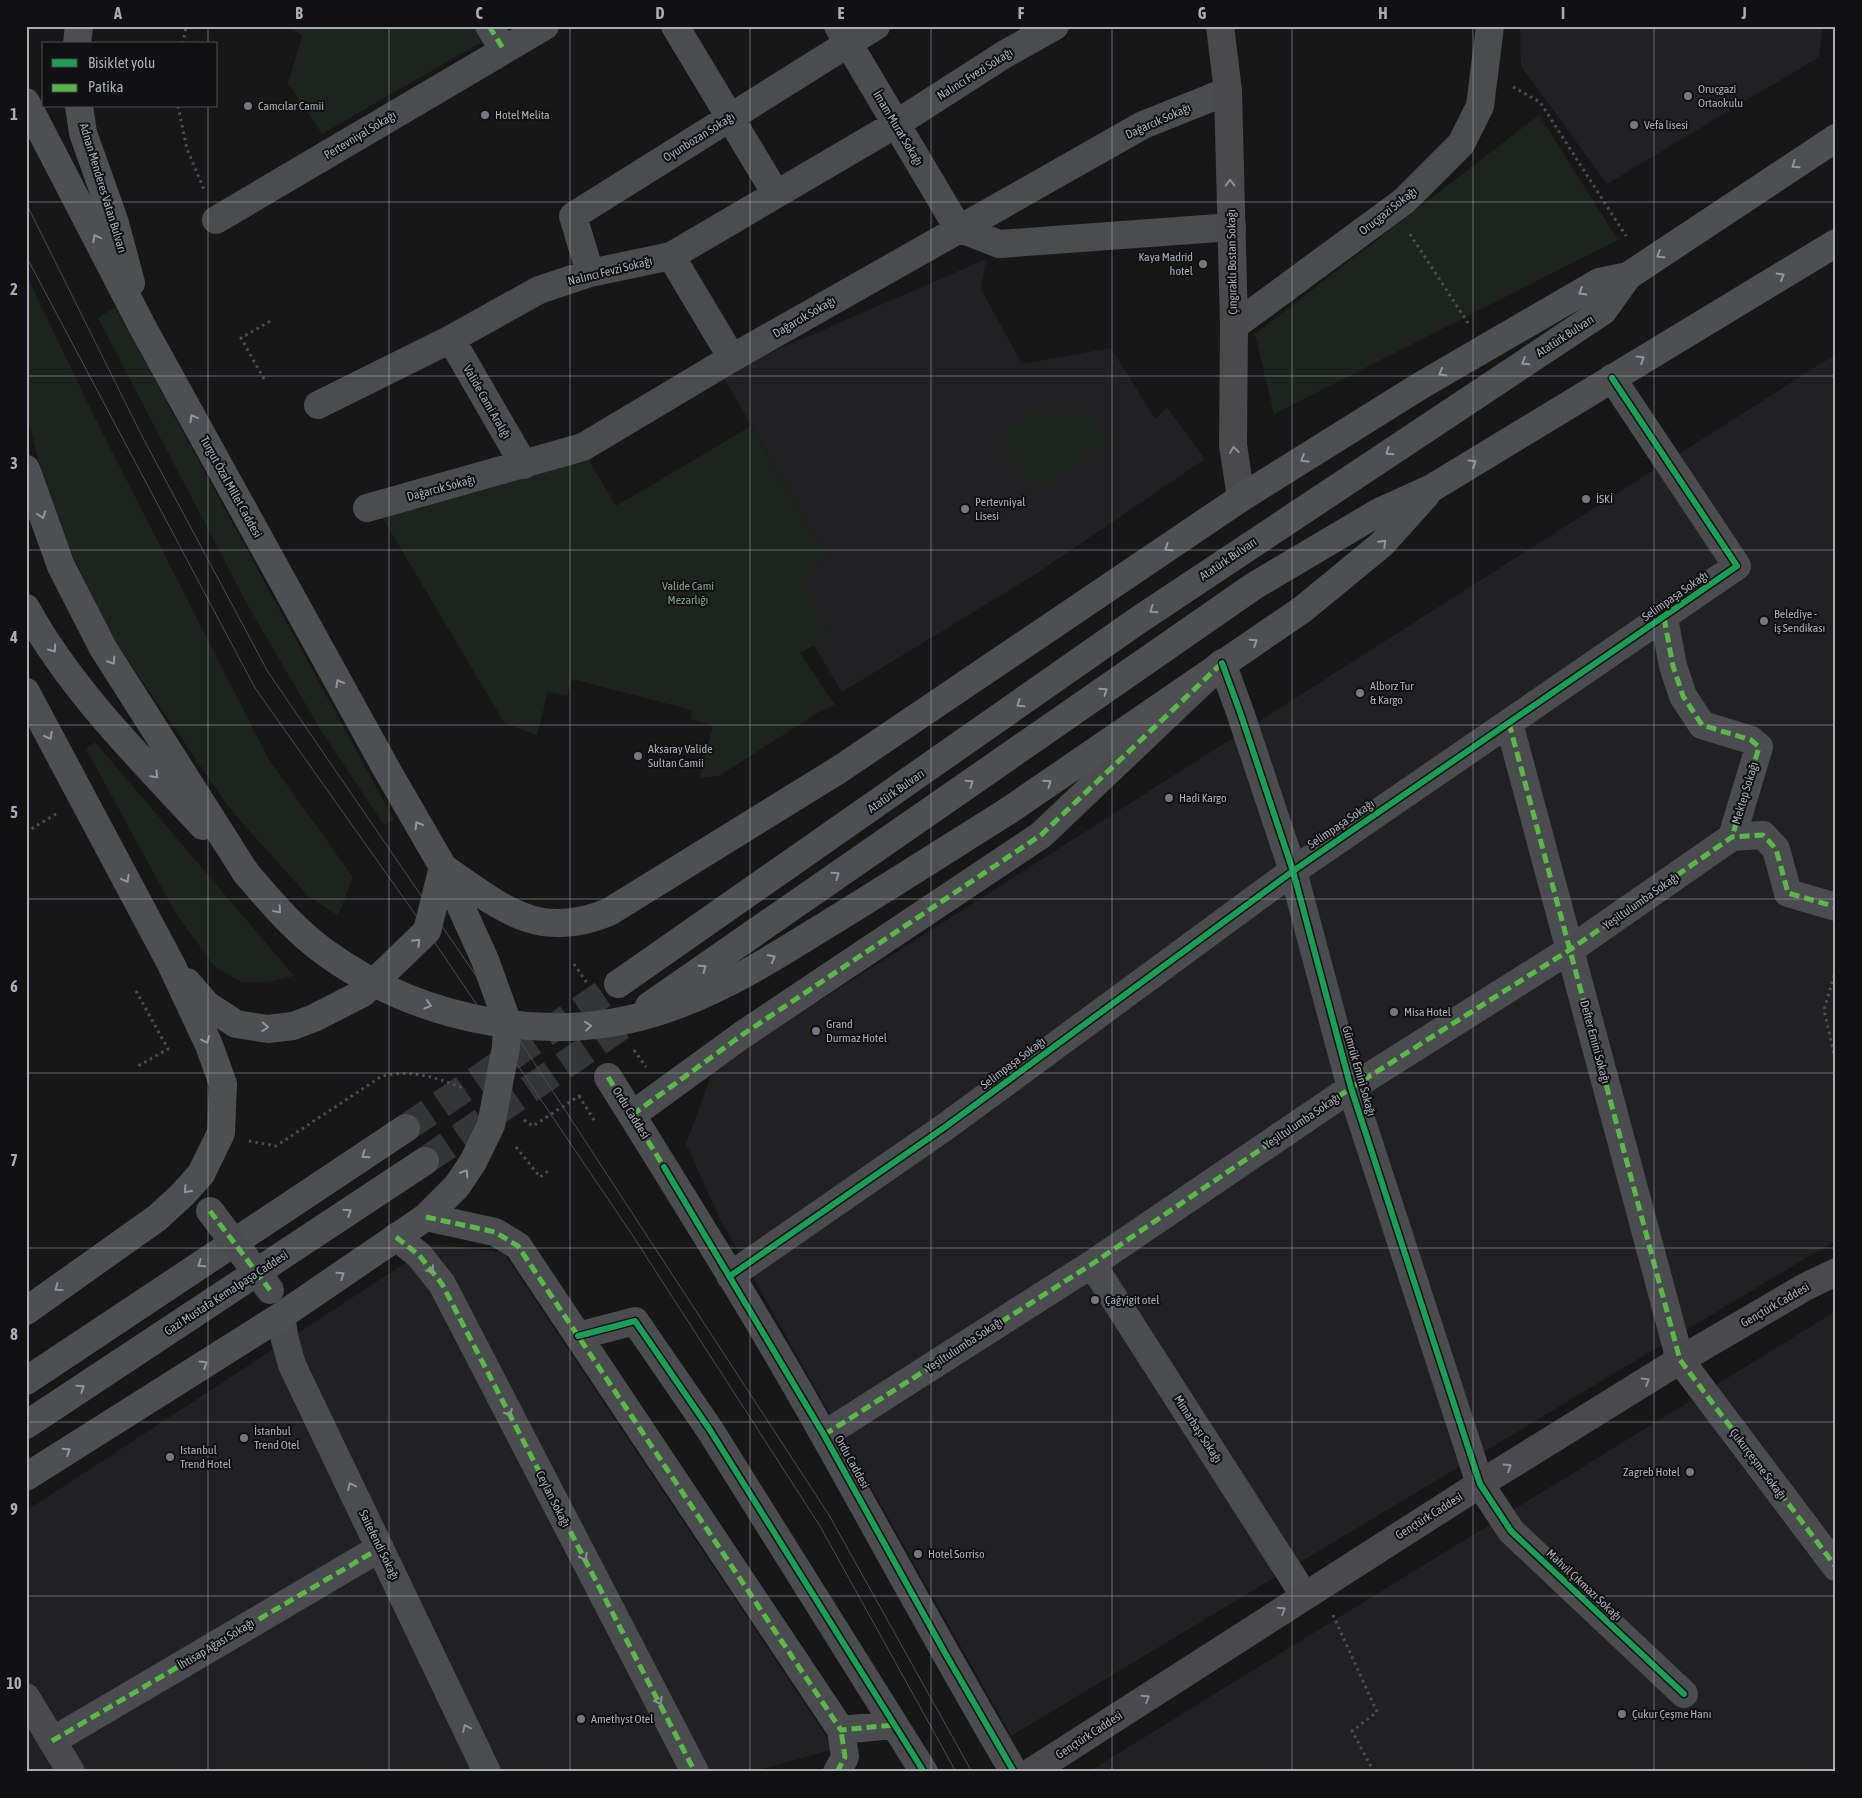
<svg xmlns="http://www.w3.org/2000/svg" width="1862" height="1798" font-family="'Asap Condensed',sans-serif">
  <rect width="100%" height="100%" fill="#171717"/>
  <!-- built -->
  <path fill="#212123" d="M1520,26H1823L1819,57L1607,184L1521,66Z
    M986,259L981,289L1022,364L1111,348L1155,419L1167,407L1205,459L1033,576L842,692L813,644L834,635L799,579L827,559L722,374Z
    M1836,354V1240L1011,1736L719,1217L686,1144L714,1068Z
    M434,1244L504,1253L835,1749L751,1772H26V1511Z
    M1836,1311V1772H1088Z"/>
  <!-- green -->
  <path fill="#1d241e" d="M288,26H476L485,40L322,134L288,83L302,36Z
    M1539,115L1618,240L1274,414L1255,334Z
    M26,274L94,416L269,760L353,877L338,916L307,895L230,809L110,634L52,511L26,412Z
    M115,307L394,820L384,825L320,729L247,604L98,318Z
    M1046,407L1088,409L1111,443L1031,492L995,436Z
    M751,426L827,559L800,579L834,635L800,653L835,705L819,712L719,776L699,778L713,726L690,719L692,710L572,679L567,696L548,692L537,735L505,724L382,517L588,459L616,506Z
    M95,742L294,976L268,982L243,983L215,967L176,914L86,749Z"/>
  <g fill="none" stroke-linecap="round" stroke-linejoin="round">
    <!-- primary-tunnel -->
    <path stroke="#343537" stroke-width="28" stroke-dasharray="28 14" stroke-linecap="butt" d="M406,1128L618,984
      M425,1161L636,1016"/>
    <!-- path -->
    <path stroke="#4d4e52" stroke-width="3" stroke-dasharray="2.5 4" stroke-linecap="butt" d="M183,44L186,26
      M1513,87L1540,102L1626,236
      M178,106L187,149L205,192
      M1410,234L1468,323
      M264,379L241,338L272,320
      M26,832L56,814
      M574,964L587,983
      M1836,969L1824,1010L1836,1062
      M136,991L168,1049L138,1066
      M634,1050L646,1067
      M579,1096L596,1123
      M524,1120L533,1126L582,1094
      M249,1141L276,1146L382,1076C415,1069 436,1078 466,1089
      M516,1147L540,1177L551,1169
      M1333,1615L1377,1712L1352,1731L1374,1772"/>
    <!-- street -->
    <path stroke="#4b4c50" stroke-width="28" d="M489,26L504,50
      M675,26L776,194
      M838,26L958,228L999,244L1232,227
      M216,220L545,26
      M671,256L732,358
      M590,273L573,216L876,26
      M1234,326L1404,201L1461,144L1480,106L1490,26
      M451,339L524,465
      M318,405L451,339L539,290L590,273L671,256L896,124L1005,54L1055,26
      M367,508L583,447L732,358L1143,125L1228,91
      M1664,618L1673,666L1683,696L1702,725L1751,740L1759,747L1732,837
      M1509,723L1680,1360L1836,1567
      M608,1077C682,1196 757,1315 825,1437C888,1549 949,1662 1014,1772
      M632,1115L742,1035L1041,835L1222,663L1240,712L1293,871L1351,1088L1480,1484L1511,1531L1684,1694
      M426,1217L495,1232L518,1246L841,1730L893,1725
      M396,1237L419,1255L442,1284L695,1772
      M1092,1264L1304,1595
      M730,1276L945,1127L1293,871L1737,566L1612,378
      M281,1316L285,1340L292,1365L487,1772
      M578,1336L635,1321L710,1430L924,1772
      M824,1435L1092,1264L1351,1088L1571,949L1732,837L1763,835L1776,849L1788,893L1836,907
      M52,1741L380,1548
      M837,1772L845,1757L841,1730"/>
    <!-- secondary -->
    <path stroke="#4a4a4e" stroke-width="28" d="M1220,26L1228,91L1234,326L1233,445L1241,498
      M26,1697L71,1772
      M1031,1772L1480,1484L1680,1360L1805,1287L1836,1272"/>
    <!-- primary -->
    <path stroke="#4d4f52" stroke-width="28" d="M77,44L79,26
      M26,102L143,328L387,770L443,867L485,960L507,1021L506,1047L491,1125L473,1162L457,1186L426,1217L281,1316L26,1477
      M79,106L83,133L115,223L131,283
      M26,469L61,566L103,648L246,873
      M26,608C71,690 140,758 203,826
      M26,692L171,964L209,1045L223,1084L221,1133L201,1174L182,1195L157,1218L26,1311
      M1008,811L1303,609L1382,544L1426,495
      M444,868C501,907 538,942 609,912L840,769L1241,498L1420,386L1599,282L1628,276
      M187,982L207,1005L236,1024L268,1029L293,1026L314,1018L363,993L427,931L443,867
      M618,984L1140,619L1603,311L1628,276L1836,138
      M649,1006L1254,586L1379,512L1432,488L1836,243
      M26,1381L406,1128
      M26,1425L425,1161"/>
    <!-- tram -->
    <path stroke="#4b4c4f" stroke-width="1" d="M26,203L143,438L268,672L507,1021L829,1515L972,1772
      M26,256L255,688L427,931L633,1236L820,1526L956,1772"/>
    <!-- street-bridge -->
    <path stroke="#4b4c50" stroke-width="28" d="M210,1211L270,1290"/>
    <!-- primary-bridge -->
    <path stroke="#4d4f52" stroke-width="28" d="M246,873C271,902 295,931 326,953C423,1023 556,1048 669,1008C724,989 775,957 823,927C885,889 946,850 1008,811"/>
    <!-- quiet -->
    <path stroke="#58b947" stroke-width="5" stroke-dasharray="10 5" stroke-linecap="butt" d="M489,26L504,50
      M1664,618L1673,666L1683,696L1702,725L1751,740L1759,747L1732,837
      M1509,723L1680,1360L1836,1567
      M608,1077L666,1170
      M632,1115L742,1035L1041,835L1222,663L1224,667
      M210,1211L270,1290
      M426,1217L495,1232L518,1246L841,1730L893,1725
      M396,1237L419,1255L442,1284L695,1772
      M824,1435L1092,1264L1351,1088L1571,949L1732,837L1763,835L1776,849L1788,893L1836,907
      M52,1741L380,1548
      M837,1772L845,1757L841,1730"/>
    <!-- cycleway casing -->
    <g stroke="#111113" stroke-width="9">
      <path id="cycleway" d="M1222,663L1240,712L1293,871L1351,1088L1480,1484L1511,1531L1684,1694
        M664,1167L824,1435L945,1653L1014,1772
        M730,1276L945,1127L1293,871L1737,566L1612,378
        M578,1336L635,1321L710,1430L924,1772"/>
    </g>
    <!-- cycleway -->
    <use href="#cycleway" stroke="#1a9f57" stroke-width="6"/>
  </g>
  <!-- one-way arrows -->
  <defs><path id="oneway-chevron" d="M-2-3.5L2.5 0L-2 3.5" fill="none" stroke-width="1.6" stroke-linecap="round" stroke-linejoin="round" transform="scale(1.25)"/></defs>
  <g stroke="#91969e">
    <use href="#oneway-chevron" transform="translate(1795 165) rotate(146)"/>
    <use href="#oneway-chevron" transform="translate(96 238) rotate(-118)"/>
    <use href="#oneway-chevron" transform="translate(1660 255) rotate(147)"/>
    <use href="#oneway-chevron" transform="translate(1781 276) rotate(-31)"/>
    <use href="#oneway-chevron" transform="translate(1582 292) rotate(150)"/>
    <use href="#oneway-chevron" transform="translate(1641 359) rotate(-31)"/>
    <use href="#oneway-chevron" transform="translate(1525 362) rotate(147)"/>
    <use href="#oneway-chevron" transform="translate(1442 373) rotate(150)"/>
    <use href="#oneway-chevron" transform="translate(193 418) rotate(-119)"/>
    <use href="#oneway-chevron" transform="translate(1389 452) rotate(146)"/>
    <use href="#oneway-chevron" transform="translate(1304 459) rotate(148)"/>
    <use href="#oneway-chevron" transform="translate(1473 463) rotate(-32)"/>
    <use href="#oneway-chevron" transform="translate(42 515) rotate(70)"/>
    <use href="#oneway-chevron" transform="translate(1383 543) rotate(-45)"/>
    <use href="#oneway-chevron" transform="translate(1168 548) rotate(146)"/>
    <use href="#oneway-chevron" transform="translate(1153 610) rotate(146)"/>
    <use href="#oneway-chevron" transform="translate(1254 642) rotate(-33)"/>
    <use href="#oneway-chevron" transform="translate(53 649) rotate(55)"/>
    <use href="#oneway-chevron" transform="translate(112 661) rotate(58)"/>
    <use href="#oneway-chevron" transform="translate(339 683) rotate(-119)"/>
    <use href="#oneway-chevron" transform="translate(1104 691) rotate(-35)"/>
    <use href="#oneway-chevron" transform="translate(1020 704) rotate(145)"/>
    <use href="#oneway-chevron" transform="translate(49 736) rotate(62)"/>
    <use href="#oneway-chevron" transform="translate(155 775) rotate(47)"/>
    <use href="#oneway-chevron" transform="translate(970 783) rotate(-35)"/>
    <use href="#oneway-chevron" transform="translate(1048 783) rotate(-35)"/>
    <use href="#oneway-chevron" transform="translate(418 825) rotate(-120)"/>
    <use href="#oneway-chevron" transform="translate(836 875) rotate(-35)"/>
    <use href="#oneway-chevron" transform="translate(126 879) rotate(62)"/>
    <use href="#oneway-chevron" transform="translate(278 910) rotate(49)"/>
    <use href="#oneway-chevron" transform="translate(417 942) rotate(-46)"/>
    <use href="#oneway-chevron" transform="translate(772 958) rotate(-28)"/>
    <use href="#oneway-chevron" transform="translate(703 968) rotate(-35)"/>
    <use href="#oneway-chevron" transform="translate(428 1005) rotate(17)"/>
    <use href="#oneway-chevron" transform="translate(588 1026) rotate(-6)"/>
    <use href="#oneway-chevron" transform="translate(265 1027) rotate(4)"/>
    <use href="#oneway-chevron" transform="translate(206 1040) rotate(66)"/>
    <use href="#oneway-chevron" transform="translate(365 1155) rotate(146)"/>
    <use href="#oneway-chevron" transform="translate(465 1173) rotate(-57)"/>
    <use href="#oneway-chevron" transform="translate(187 1190) rotate(132)"/>
    <use href="#oneway-chevron" transform="translate(348 1212) rotate(-33)"/>
    <use href="#oneway-chevron" transform="translate(201 1264) rotate(146)"/>
    <use href="#oneway-chevron" transform="translate(341 1275) rotate(-34)"/>
    <use href="#oneway-chevron" transform="translate(58 1288) rotate(144)"/>
    <use href="#oneway-chevron" transform="translate(204 1364) rotate(-32)"/>
    <use href="#oneway-chevron" transform="translate(81 1388) rotate(-34)"/>
    <use href="#oneway-chevron" transform="translate(67 1451) rotate(-33)"/>
  </g>
  <g stroke="#8c8f98">
    <use href="#oneway-chevron" transform="translate(1230 183) rotate(-91)"/>
    <use href="#oneway-chevron" transform="translate(1234 450) rotate(-97)"/>
    <use href="#oneway-chevron" transform="translate(1646 1381) rotate(-32)"/>
    <use href="#oneway-chevron" transform="translate(1508 1467) rotate(-32)"/>
    <use href="#oneway-chevron" transform="translate(1282 1610) rotate(-33)"/>
    <use href="#oneway-chevron" transform="translate(1146 1698) rotate(-33)"/>
  </g>
  <g stroke="#8c9099">
    <use href="#oneway-chevron" transform="translate(431 1270) rotate(53)"/>
    <use href="#oneway-chevron" transform="translate(509 1413) rotate(63)"/>
    <use href="#oneway-chevron" transform="translate(351 1486) rotate(-116)"/>
    <use href="#oneway-chevron" transform="translate(584 1557) rotate(63)"/>
    <use href="#oneway-chevron" transform="translate(659 1701) rotate(63)"/>
    <use href="#oneway-chevron" transform="translate(466 1728) rotate(-115)"/>
  </g>
  <!-- grid -->
  <path fill="none" stroke="#a8adb8" stroke-width="1" stroke-opacity="0.55" d="M208,26V44M389,26V1772M570,26V1772M750,26V1772M931,26V1772M1112,26V1772M1292,26V1772M1473,26V1772M1654,26V1772M208,106V1772M26,202H1836M26,376H1836M26,550H1836M26,725H1836M26,899H1836M26,1073H1836M26,1248H1836M26,1422H1836M26,1596H1836"/>
  <!-- markers -->
  <g fill="#757880" stroke="#111113" stroke-width="2">
    <circle cx="1688" cy="96" r="5"/>
    <circle cx="248" cy="106" r="5"/>
    <circle cx="485" cy="115" r="5"/>
    <circle cx="1634" cy="125" r="5"/>
    <circle cx="1203" cy="264" r="5"/>
    <circle cx="1586" cy="499" r="5"/>
    <circle cx="965" cy="509" r="5"/>
    <circle cx="1764" cy="621" r="5"/>
    <circle cx="1360" cy="693" r="5"/>
    <circle cx="638" cy="756" r="5"/>
    <circle cx="1169" cy="798" r="5"/>
    <circle cx="1394" cy="1012" r="5"/>
    <circle cx="816" cy="1031" r="5"/>
    <circle cx="1095" cy="1300" r="5"/>
    <circle cx="244" cy="1438" r="5"/>
    <circle cx="170" cy="1457" r="5"/>
    <circle cx="1690" cy="1472" r="5"/>
    <circle cx="918" cy="1554" r="5"/>
    <circle cx="1622" cy="1714" r="5"/>
    <circle cx="581" cy="1719" r="5"/>
  </g>
  <g text-anchor="middle" stroke-width="4" stroke-linejoin="round" paint-order="stroke">
    <!-- street labels -->
    <g font-size="12" fill="#a8adb8" stroke="#111113">
      <text transform="translate(975 74) rotate(-32)" y="4">Nalıncı Fvezi Sokağı</text>
      <text transform="translate(1158 121) rotate(-24)" y="4">Dağarcık Sokağı</text>
      <text transform="translate(898 128) rotate(59)" y="4">İmam Murat Sokağı</text>
      <text transform="translate(360 135) rotate(-31)" y="4">Pertevniyal Sokağı</text>
      <text transform="translate(699 137) rotate(-32)" y="4">Oyunbozan Sokağı</text>
      <text transform="translate(103 188) rotate(73)" y="4">Adnan Menderes Vatan Bulvarı</text>
      <text transform="translate(1388 211) rotate(-38)" y="4">Oruçgazi Sokağı</text>
      <text transform="translate(1232 262) rotate(-91)" y="4">Çıngıraklı Bostan Sokağı</text>
      <text transform="translate(610 271) rotate(-14)" y="4">Nalıncı Fevzi Sokağı</text>
      <text transform="translate(804 317) rotate(-30)" y="4">Dağarcık Sokağı</text>
      <text transform="translate(1565 336) rotate(-33)" y="4">Atatürk Bulvarı</text>
      <text transform="translate(487 402) rotate(60)" y="4">Valide Cami Aralığı</text>
      <text transform="translate(231 487) rotate(61)" y="4">Turgut Özal Millet Caddesi</text>
      <text transform="translate(441 488) rotate(-15)" y="4">Dağarcık Sokağı</text>
      <text transform="translate(1228 559) rotate(-34)" y="4">Atatürk Bulvarı</text>
      <text transform="translate(1675 596) rotate(-35)" y="4">Selimpaşa Sokağı</text>
      <text transform="translate(896 791) rotate(-35)" y="4">Atatürk Bulvarı</text>
      <text transform="translate(1745 793) rotate(-73)" y="4">Mektep Sokağı</text>
      <text transform="translate(1341 824) rotate(-34)" y="4">Selimpaşa Sokağı</text>
      <text transform="translate(1641 901) rotate(-35)" y="4">Yeşiltulumba Sokağı</text>
      <text transform="translate(1595 1042) rotate(75)" y="4">Defter Emini Sokağı</text>
      <text transform="translate(1013 1063) rotate(-37)" y="4">Selimpaşa Sokağı</text>
      <text transform="translate(1359 1071) rotate(74)" y="4">Gümrük Emini Sokağı</text>
      <text transform="translate(631 1113) rotate(58)" y="4">Ordu Caddesi</text>
      <text transform="translate(1302 1121) rotate(-34)" y="4">Yeşiltulumba Sokağı</text>
      <text transform="translate(226 1293) rotate(-33)" y="4">Gazi Mustafa Kemalpaşa Caddesi</text>
      <text transform="translate(1775 1305) rotate(-30)" y="4">Gençtürk Caddesi</text>
      <text transform="translate(964 1345) rotate(-33)" y="4">Yeşiltulumba Sokağı</text>
      <text transform="translate(1198 1429) rotate(57)" y="4">Mimarbaşı Sokağı</text>
      <text transform="translate(852 1462) rotate(61)" y="4">Ordu Caddesi</text>
      <text transform="translate(1758 1464) rotate(53)" y="4">Çukurçeşme Sokağı</text>
      <text transform="translate(553 1499) rotate(63)" y="4">Ceylan Sokağı</text>
      <text transform="translate(1429 1516) rotate(-32)" y="4">Gençtürk Caddesi</text>
      <text transform="translate(379 1545) rotate(64)" y="4">Saitefendi Sokağı</text>
      <text transform="translate(1584 1585) rotate(43)" y="4">Mahvil Çıkmazı Sokağı</text>
      <text transform="translate(216 1644) rotate(-31)" y="4">İhtisap Ağası Sokağı</text>
      <text transform="translate(1089 1735) rotate(-33)" y="4">Gençtürk Caddesi</text>
    </g>
    <!-- poi labels -->
    <g font-size="12" fill="#a8adb8" stroke="#111113" text-anchor="start">
      <text x="1698" y="93">Oruçgazi<tspan x="1698" dy="14">Ortaokulu</tspan></text>
      <text x="258" y="110">Camcılar Camii</text>
      <text x="495" y="119">Hotel Melita</text>
      <text x="1644" y="129">Vefa lisesi</text>
      <text x="1193" y="261" text-anchor="end">Kaya Madrid<tspan x="1193" dy="14">hotel</tspan></text>
      <text x="1596" y="503">İSKİ</text>
      <text x="975" y="506">Pertevniyal<tspan x="975" dy="14">Lisesi</tspan></text>
      <text x="1774" y="618">Belediye -<tspan x="1774" dy="14">iş Sendikası</tspan></text>
      <text x="1370" y="690">Alborz Tur<tspan x="1370" dy="14">&amp; Kargo</tspan></text>
      <text x="648" y="753">Aksaray Valide<tspan x="648" dy="14">Sultan Camii</tspan></text>
      <text x="1179" y="802">Hadi Kargo</text>
      <text x="1404" y="1016">Misa Hotel</text>
      <text x="826" y="1028">Grand<tspan x="826" dy="14">Durmaz Hotel</tspan></text>
      <text x="1105" y="1304">Çağyigit otel</text>
      <text x="254" y="1435">İstanbul<tspan x="254" dy="14">Trend Otel</tspan></text>
      <text x="180" y="1454">Istanbul<tspan x="180" dy="14">Trend Hotel</tspan></text>
      <text x="1680" y="1476" text-anchor="end">Zagreb Hotel</text>
      <text x="928" y="1558">Hotel Sorriso</text>
      <text x="1632" y="1718">Çukur Çeşme Hanı</text>
      <text x="591" y="1723">Amethyst Otel</text>
    </g>
    <!-- park labels -->
    <g font-size="12" fill="#7fa381" stroke="#111113">
      <text x="688" y="590">Valide Cami<tspan x="688" dy="14">Mezarlığı</tspan></text>
    </g>
  </g>
  <!-- border -->
  <rect width="1862" height="1798" fill="none" stroke="#111113" stroke-width="55"/>
  <!-- legend -->
  <rect x="42" y="42" width="175" height="65" fill="#111113" stroke="#4d4f55"/>
  <rect x="52" y="59" width="25" height="8" fill="#1a9f57" stroke="#4d4f55"/>
  <text x="88" y="68" font-size="15" fill="#a8adb8">Bisiklet yolu</text>
  <rect x="52" y="84" width="25" height="8" fill="#58b947" stroke="#4d4f55"/>
  <text x="88" y="92" font-size="15" fill="#a8adb8">Patika</text>
  <rect x="28" y="28" width="1806" height="1742" fill="none" stroke="#a8adb8" stroke-width="2"/>
  <g font-size="16" text-anchor="middle" font-weight="bold" fill="#a8adb8">
    <text x="118" y="19">A</text>
    <text x="299" y="19">B</text>
    <text x="479" y="19">C</text>
    <text x="660" y="19">D</text>
    <text x="841" y="19">E</text>
    <text x="1021" y="19">F</text>
    <text x="1202" y="19">G</text>
    <text x="1383" y="19">H</text>
    <text x="1563" y="19">I</text>
    <text x="1744" y="19">J</text>
    <text x="14" y="120">1</text>
    <text x="14" y="295">2</text>
    <text x="14" y="469">3</text>
    <text x="14" y="643">4</text>
    <text x="14" y="818">5</text>
    <text x="14" y="992">6</text>
    <text x="14" y="1166">7</text>
    <text x="14" y="1340">8</text>
    <text x="14" y="1515">9</text>
    <text x="14" y="1689">10</text>
  </g>
</svg>
